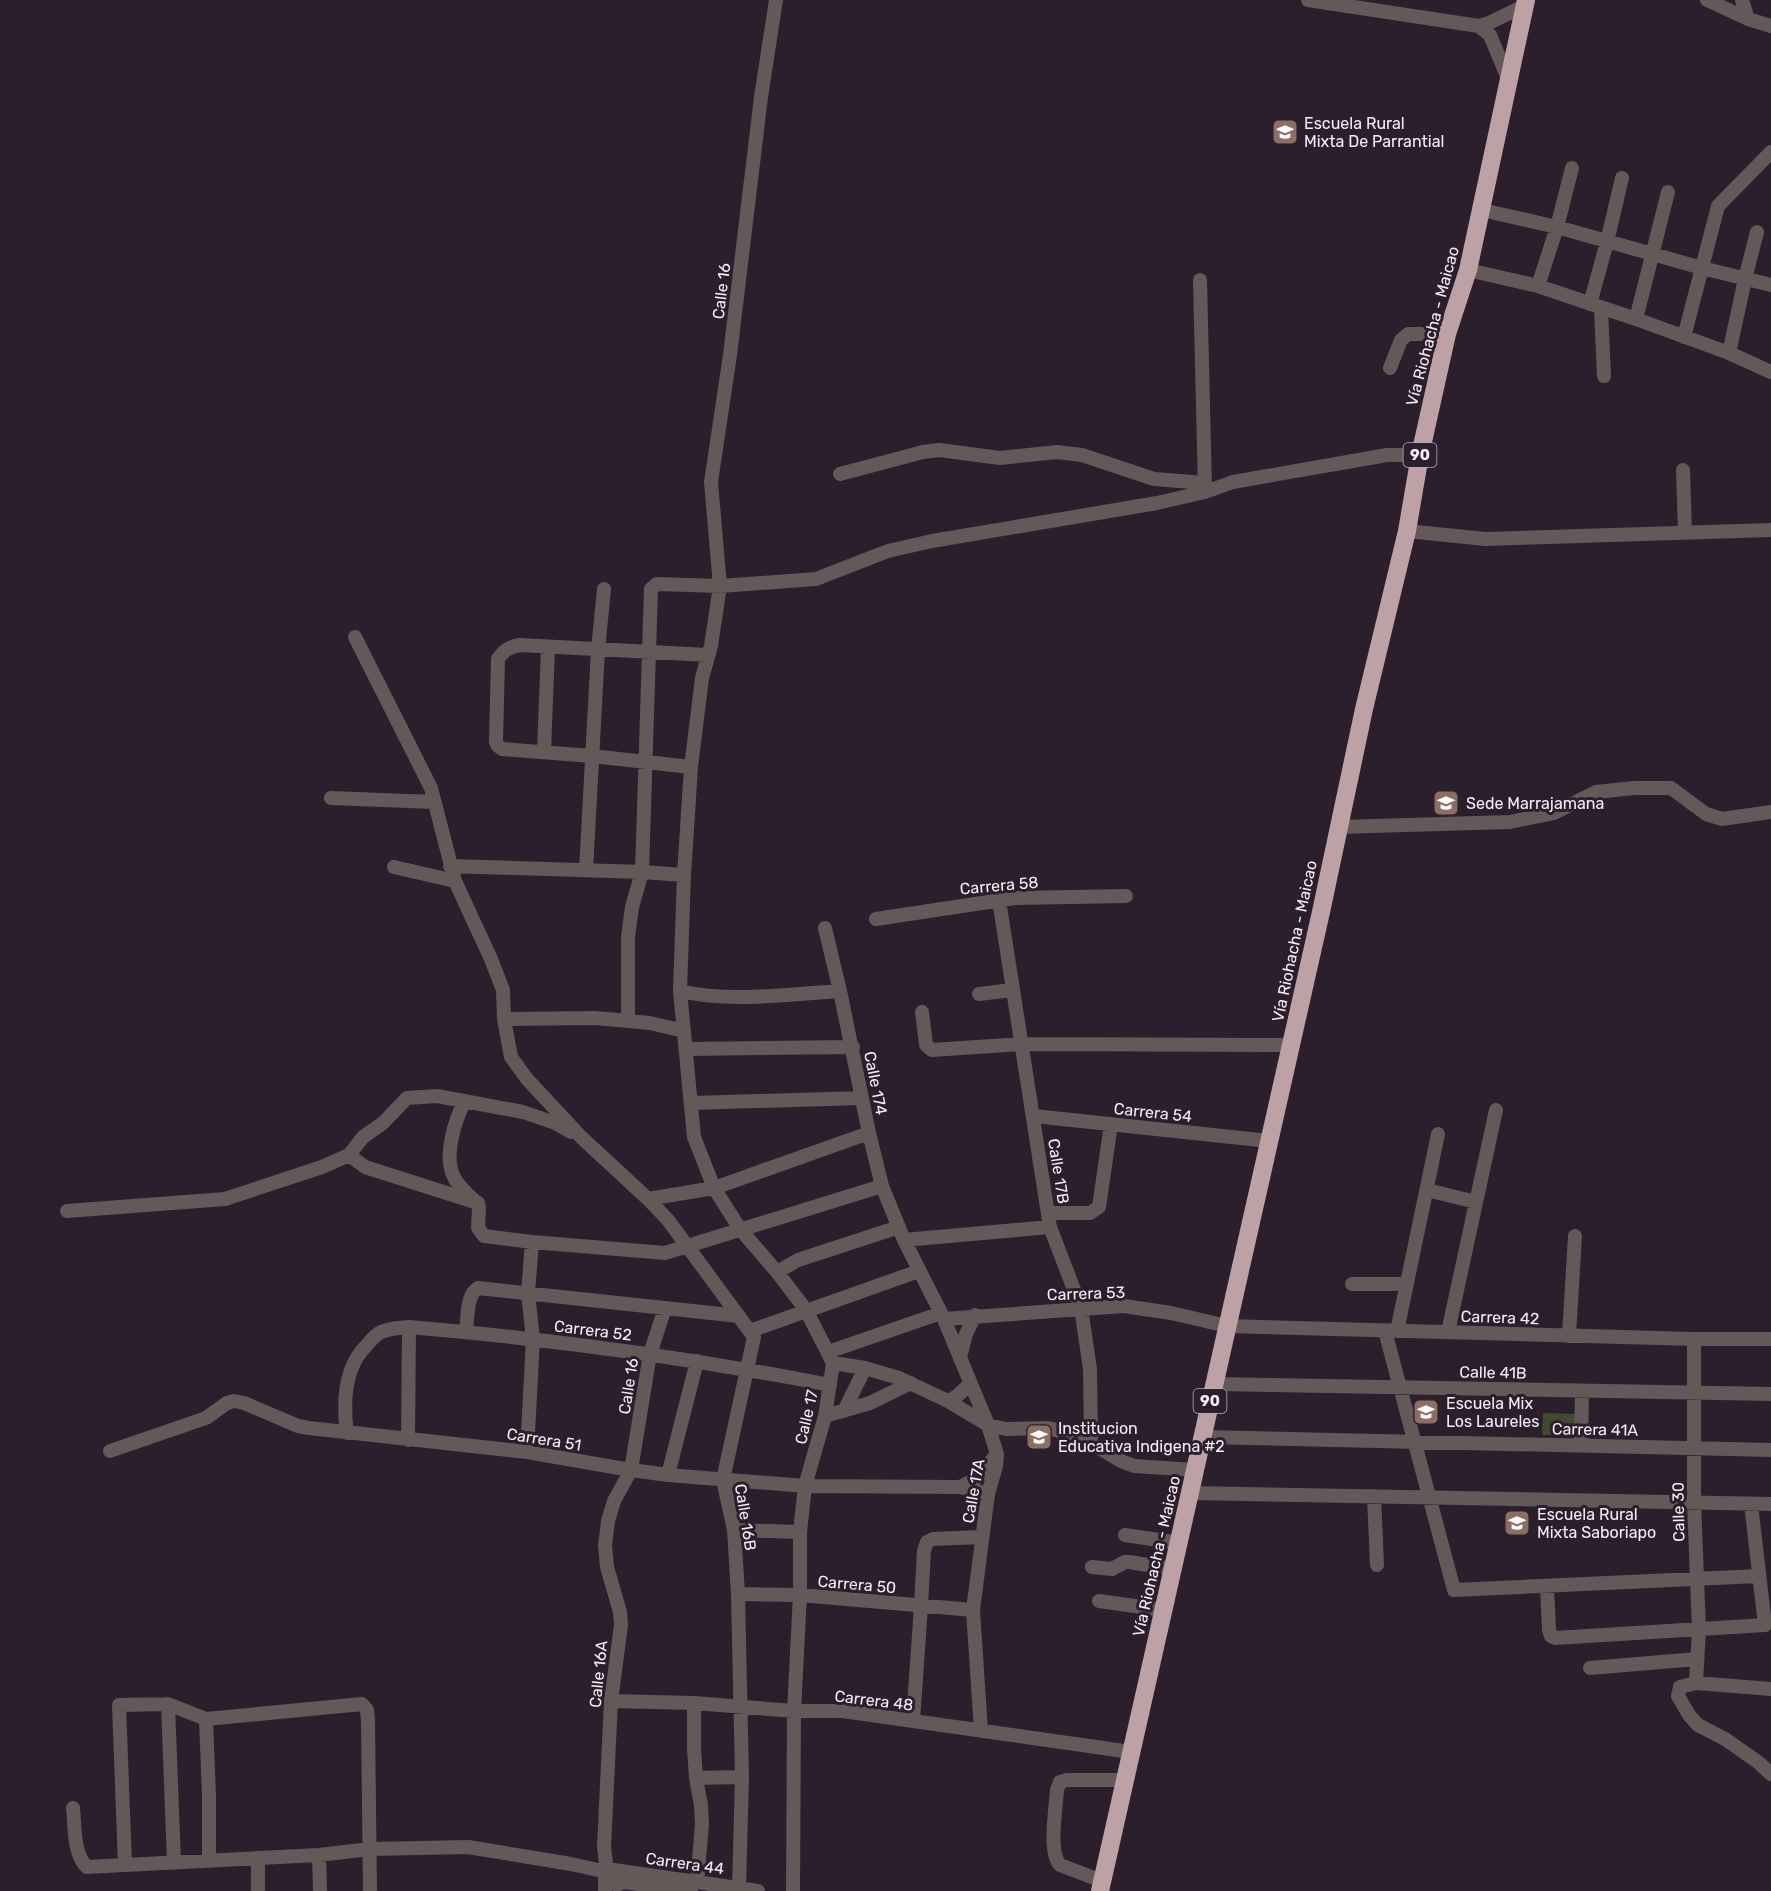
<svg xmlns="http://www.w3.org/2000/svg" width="1771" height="1891" font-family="Rubik,sans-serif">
  <rect width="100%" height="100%" fill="#2b1e2d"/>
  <!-- green -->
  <path fill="#414a2f" d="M1543,1413L1578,1414L1577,1435H1542Z"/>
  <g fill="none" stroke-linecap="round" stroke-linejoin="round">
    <!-- minor -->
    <path stroke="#645859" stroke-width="14" d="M776,0L761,97L730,355L711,482L720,586L711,646L702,678L691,767L684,875L680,991L694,1137L714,1188L740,1229L777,1272L806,1310L833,1363L825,1416L805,1486L800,1532V1595L794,1711L793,1891
      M1308,0L1479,26L1489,23L1524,6
      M1707,0L1748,19L1771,26
      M1742,0L1748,19
      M1479,26L1490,35L1509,81
      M1482,210L1557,227L1702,268L1771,285
      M1468,270L1538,286L1636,319L1729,353L1771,372
      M1200,280L1205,490
      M1538,286L1557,227L1572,168
      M1590,304L1607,242L1622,178
      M1601,308L1604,376
      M1636,319L1668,192
      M1684,337L1718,206L1771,152
      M1729,353L1745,279L1757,232
      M1390,368L1401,340L1408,334H1447
      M1683,470L1685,533
      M840,474L923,452L939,450L1000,458L1057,452L1082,455L1154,479L1205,483
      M1407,531L1485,539L1771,530
      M355,637L431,788L455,881L491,959L503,990L504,1019L511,1057L527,1079L581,1137L648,1199L668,1220L754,1337L723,1480L734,1530L738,1594L742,1777L739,1888
      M544,752L548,647
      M691,767L592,756L502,749L498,746L496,742L498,659C504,650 509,647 520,645L708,655
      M331,798L434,802
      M1339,827L1510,822L1554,813L1596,792L1634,788H1671L1706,814L1722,819L1771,812
      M450,866L642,872L684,875
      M394,867L455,881
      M586,870L598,650L604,589
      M999,900L1050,1227L1081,1308L1090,1369L1091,1443
      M876,919L1015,898L1126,896
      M825,928L840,991L869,1133L882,1186L904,1240L944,1319L988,1425L997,1454L996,1466L988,1494L973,1610L981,1731
      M680,991C732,1003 788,994 840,991
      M979,994L1012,990
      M922,1012L926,1045L932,1050L1023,1044L1291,1045
      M504,1019L595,1018L650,1023L684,1031
      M628,1021V937L632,907L642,872L651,589L657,584L720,586L816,579L888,551L932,541L1157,503L1205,492L1233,482L1387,455H1420
      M686,1049L853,1047
      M464,1102C455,1121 444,1154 453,1175C457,1185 466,1193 474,1200
      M691,1103L862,1098
      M1034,1116L1269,1141
      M349,1155L365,1167L478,1203L479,1208L478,1228L484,1236L532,1242L665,1253L882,1186
      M1427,1190L1476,1202
      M648,1199L714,1188L869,1133
      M67,1211L225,1199L322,1167L349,1155L363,1137L383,1123L407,1098L437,1096L523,1112L555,1123L571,1132
      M1048,1213H1090L1099,1207L1111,1124
      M904,1240L1050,1227
      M777,1272L798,1260L899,1227
      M1352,1284H1407
      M944,1319L1124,1306L1171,1313L1227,1326L1694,1339H1771
      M750,1331L919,1271
      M1385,1331L1454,1590L1759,1576
      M1397,1331L1438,1134
      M466,1332C468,1318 466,1295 478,1288L739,1316
      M1448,1332L1496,1110
      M1569,1336L1575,1236
      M1694,1339V1502L1699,1629L1696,1683
      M828,1352L941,1313
      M960,1357L966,1334L975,1315
      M833,1363L865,1368L899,1378L948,1401L988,1425L1006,1429L1048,1428L1056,1430L1091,1443L1121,1461L1134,1466L1195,1470
      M1214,1384L1771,1394
      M948,1401L957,1396L970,1384
      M844,1411L865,1368
      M825,1416L870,1403L911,1383
      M347,1433C343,1403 344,1367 367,1345C371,1340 375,1335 381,1332C390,1328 399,1328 409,1327C550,1339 691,1358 830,1385
      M1202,1437L1771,1450
      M408,1440L409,1327
      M1581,1445L1582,1391
      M110,1451L206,1418L227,1403L234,1401L244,1403L298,1426L309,1428L527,1452L631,1470L668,1475L805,1486L960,1487L988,1494
      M527,1452L533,1339L528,1293L532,1242
      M668,1475L697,1361
      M960,1487L976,1479L997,1454
      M1190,1493L1771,1504
      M1374,1496L1377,1565
      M734,1530L800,1532
      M1125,1535L1179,1543
      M1092,1567L1112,1569L1125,1562H1129L1173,1569
      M1547,1586L1549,1630L1551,1636L1555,1638L1765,1625L1751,1504
      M738,1594L800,1595L973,1610
      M1099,1601L1163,1610
      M1590,1668L1697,1659
      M1771,1689L1696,1683L1680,1687L1678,1696L1689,1715L1698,1725L1725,1739L1758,1762L1771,1774
      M611,1701L694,1703L794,1711H843L1131,1752
      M694,1703V1749L696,1778L701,1805L702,1824L697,1882
      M168,1704L174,1863
      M206,1719L209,1796V1861
      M913,1721L921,1606L924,1551L927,1542L933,1539L982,1537
      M696,1778L742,1777
      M73,1808C75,1826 73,1854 87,1867L125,1865
      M319,1855L320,1891
      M258,1858V1891
      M1102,1881L1060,1865C1048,1852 1056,1808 1057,1790L1060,1782L1067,1780H1125
      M617,1885L607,1872L604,1847L611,1701L621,1625L620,1612L607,1567L605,1546L608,1521L614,1501L631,1470L650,1354L665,1308
      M617,1885L623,1882L691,1891
      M370,1891L368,1721L367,1710L362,1704L206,1719L168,1704L119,1705L125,1865L319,1855L370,1849L468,1847L571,1864L607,1872L614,1870L758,1891
      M605,1891V1879L607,1872"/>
    <!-- highway -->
    <path stroke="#bea1a4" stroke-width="18" d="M1100,1891L1321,912L1364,709L1407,531L1420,455L1447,334L1468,270L1526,0"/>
  </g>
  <!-- icons -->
  <defs>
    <g id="school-square" transform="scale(1.35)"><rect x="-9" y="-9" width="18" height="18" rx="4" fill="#8d6e63" stroke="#2b1e2d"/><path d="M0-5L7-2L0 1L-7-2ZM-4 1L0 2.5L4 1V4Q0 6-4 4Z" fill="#fff"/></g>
  </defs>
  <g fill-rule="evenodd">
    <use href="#school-square" x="1285" y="132"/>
    <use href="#school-square" x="1446" y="803"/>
    <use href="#school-square" x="1426" y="1412"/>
    <use href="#school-square" x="1039" y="1437"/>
    <use href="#school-square" x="1517" y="1523"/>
  </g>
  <g text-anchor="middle" stroke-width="6" stroke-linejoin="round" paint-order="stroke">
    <!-- shield labels -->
    <g fill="#2b1e2d" stroke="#b9afbb" stroke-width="1.5">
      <rect x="1403.5" y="443" width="33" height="24" rx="4.5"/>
      <rect x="1193.5" y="1389" width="33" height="24" rx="4.5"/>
    </g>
    <g font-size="15" font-weight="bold" fill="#f6edf8">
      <text x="1420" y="460">90</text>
      <text x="1210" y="1406">90</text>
    </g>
    <!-- poi labels -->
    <g font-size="16" fill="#f6edf8" stroke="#2b1e2d" text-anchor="start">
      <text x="1304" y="129">Escuela Rural<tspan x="1304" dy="18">Mixta De Parrantial</tspan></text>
      <text x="1466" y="809">Sede Marrajamana</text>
      <text x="1446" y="1409">Escuela Mix<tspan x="1446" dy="18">Los Laureles</tspan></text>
      <text x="1058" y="1434">Institucion<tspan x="1058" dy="18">Educativa Indigena #2</tspan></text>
      <text x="1537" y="1520">Escuela Rural<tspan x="1537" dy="18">Mixta Saboriapo</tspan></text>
    </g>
    <!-- street labels -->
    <g font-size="16" fill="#f6edf8" stroke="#2b1e2d">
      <text transform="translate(721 291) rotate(-83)" y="6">Calle 16</text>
      <text transform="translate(1432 326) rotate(-75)" y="6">Vía Riohacha - Maicao</text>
      <text transform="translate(999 885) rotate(-5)" y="6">Carrera 58</text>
      <text transform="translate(1294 941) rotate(-78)" y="6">Vía Riohacha - Maicao</text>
      <text transform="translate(876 1083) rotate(79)" y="6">Calle 174</text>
      <text transform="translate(1153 1112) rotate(6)" y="6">Carrera 54</text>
      <text transform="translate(1059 1171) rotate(81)" y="6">Calle 17B</text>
      <text transform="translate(1086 1293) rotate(-2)" y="6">Carrera 53</text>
      <text transform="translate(1500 1317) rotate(2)" y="6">Carrera 42</text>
      <text transform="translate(593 1330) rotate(7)" y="6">Carrera 52</text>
      <text transform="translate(1493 1372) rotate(1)" y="6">Calle 41B</text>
      <text transform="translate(628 1386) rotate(-81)" y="6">Calle 16</text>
      <text transform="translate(806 1417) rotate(-77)" y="6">Calle 17</text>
      <text transform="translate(1595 1429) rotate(1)" y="6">Carrera 41A</text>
      <text transform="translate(544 1439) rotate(9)" y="6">Carrera 51</text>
      <text transform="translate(973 1491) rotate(-80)" y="6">Calle 17A</text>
      <text transform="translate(1678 1512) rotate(-91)" y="6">Calle 30</text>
      <text transform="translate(746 1517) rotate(81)" y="6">Calle 16B</text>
      <text transform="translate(1156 1556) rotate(-77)" y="6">Vía Riohacha - Maicao</text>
      <text transform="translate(857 1584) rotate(5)" y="6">Carrera 50</text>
      <text transform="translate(598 1674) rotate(-84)" y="6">Calle 16A</text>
      <text transform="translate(874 1700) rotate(7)" y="6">Carrera 48</text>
      <text transform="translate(685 1863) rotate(8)" y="6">Carrera 44</text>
    </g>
  </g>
</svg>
